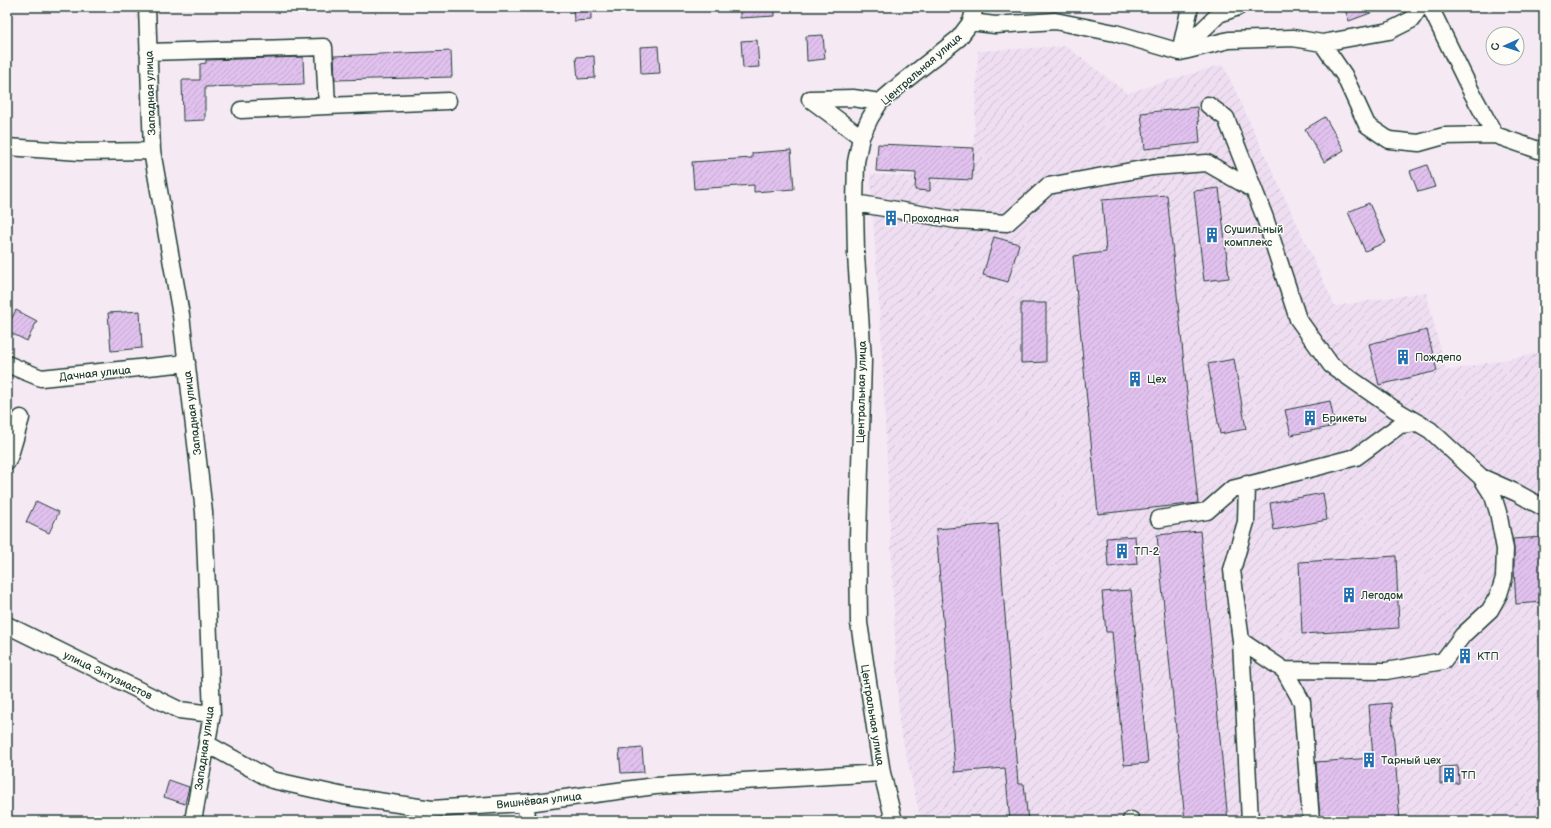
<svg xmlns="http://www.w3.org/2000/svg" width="1551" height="828" font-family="'Balsamiq Sans',sans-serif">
  <defs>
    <pattern id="industrial-furrows" width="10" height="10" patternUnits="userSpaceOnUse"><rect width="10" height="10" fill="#efdef2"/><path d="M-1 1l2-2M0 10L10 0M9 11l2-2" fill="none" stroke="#ccbfd0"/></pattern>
    <pattern id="building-hatch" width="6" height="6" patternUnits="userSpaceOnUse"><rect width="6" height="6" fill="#e1c1ee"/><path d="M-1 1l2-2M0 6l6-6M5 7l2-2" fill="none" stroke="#c1a7cd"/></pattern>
  </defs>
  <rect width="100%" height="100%" fill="#f5eaf4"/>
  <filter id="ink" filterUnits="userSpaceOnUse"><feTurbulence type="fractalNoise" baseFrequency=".025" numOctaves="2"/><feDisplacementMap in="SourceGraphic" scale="8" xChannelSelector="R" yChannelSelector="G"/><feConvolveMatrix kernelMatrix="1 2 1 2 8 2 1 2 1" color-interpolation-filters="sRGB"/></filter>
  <g filter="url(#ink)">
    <!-- industrial -->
    <path fill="url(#industrial-furrows)" d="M1066,46L1127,93L1223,64L1335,306L1426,292L1446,371L1544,352V821H921L899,723L881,333L870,174L972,180L978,51Z"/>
    <!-- building -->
    <path fill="url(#building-hatch)" stroke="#1f3d34" d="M573,7H591V20L574,21Z
      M740,7H775V16L740,18Z
      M1344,7H1383L1384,8L1349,21Z
      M823,35L825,59L807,61L806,36Z
      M757,40L759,67L743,68L741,41Z
      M658,46L660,73L641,74L640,47Z
      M451,51L452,77L335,80L334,56Z
      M594,56L595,78L578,79L576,57Z
      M303,57L304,84L205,87V120L183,121L182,80H200V64L206,63V60Z
      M1197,107L1200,143L1145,149L1141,113Z
      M1325,117L1344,150L1324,162L1305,129Z
      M878,144L974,148L972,180L930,178V191L915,190L916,173L876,171Z
      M791,150L794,189L754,192V185L694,189L692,162L752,158V153Z
      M1427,165L1435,187L1418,192L1410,171Z
      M1219,188L1229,278L1204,281L1194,191Z
      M1167,195L1198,503L1098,514L1073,256L1106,252L1102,200Z
      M1369,203L1386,242L1365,251L1348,212Z
      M994,237L1019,244L1008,282L983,275Z
      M1021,303H1046V362L1021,363Z
      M16,310L37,321L27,341L7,331V327Z
      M140,311L142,348L111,351L108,313Z
      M1427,330L1437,371L1379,385L1369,344Z
      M1234,359L1246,429L1220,434L1208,364Z
      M1330,401L1335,426L1291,435L1285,410Z
      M1323,493L1327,520L1274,530L1270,503Z
      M36,501L59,512L49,533L26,522Z
      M998,524L1018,784H1024L1028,821H1010L1005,768L955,772L936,529Z
      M1200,531L1228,821H1185L1157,535Z
      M1135,536L1137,564L1108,567L1106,538Z
      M1544,537V602L1516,604L1514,569V549L1513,539Z
      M1396,556L1399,628L1302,634L1299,562Z
      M1131,590L1148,763L1124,765L1112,632H1106L1102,592Z
      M1391,703L1400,821H1320L1316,762L1373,758L1369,705Z
      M642,748L644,772L621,773L619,750Z
      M1458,766L1459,783L1440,784V767Z
      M169,780L189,787L185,804L164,797Z"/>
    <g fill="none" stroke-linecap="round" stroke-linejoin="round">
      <!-- minor casing -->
      <g stroke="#1f3d34" stroke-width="19">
        <path id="minor" d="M147,7L152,151L181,315L204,512L212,714L193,821
          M1430,7L1472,93L1495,135
          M971,22L995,25L1055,21L1115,33L1180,52L1229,40L1293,38L1322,43L1389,31L1411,20L1420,7
          M1322,43L1344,75L1367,125L1389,140L1419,143L1444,136L1495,135L1544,152
          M148,52L324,47L327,106L448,101
          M1180,52L1219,14L1238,7
          M1180,52L1190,7
          M810,99L853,98L880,102
          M810,99L861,137
          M1208,105L1226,118L1265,218L1298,319L1331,365L1394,409L1430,430L1481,477L1493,496L1498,512L1505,549L1504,578L1499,594L1490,610L1463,635L1443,661L1386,671L1284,670L1241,641
          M241,110L327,106
          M7,147L80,152L152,151
          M855,203L956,220L1007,223L1048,186L1153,167L1207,163L1254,190
          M7,364L41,378L187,363
          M7,462L10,455L21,418
          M1481,477L1517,493L1544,508
          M1247,484L1246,522L1232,570L1241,641L1250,821
          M1159,519L1207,511L1232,489L1356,457L1400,425L1417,423
          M7,625L179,710L212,714
          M1284,670L1302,702L1311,821
          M207,744L272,780L344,796L432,809L535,802L655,786L882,773
          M526,803L527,821
          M1131,820V821
          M894,821L882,773L859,623L858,538L863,360L856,255L855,203L856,162L861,137L870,118L880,102L902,83L959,38L971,22L975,7"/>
      </g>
      <!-- minor -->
      <use href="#minor" stroke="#fdfcf7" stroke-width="16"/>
    </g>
  </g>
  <!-- icons -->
  <defs>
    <g id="building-bare" transform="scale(1.2)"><path d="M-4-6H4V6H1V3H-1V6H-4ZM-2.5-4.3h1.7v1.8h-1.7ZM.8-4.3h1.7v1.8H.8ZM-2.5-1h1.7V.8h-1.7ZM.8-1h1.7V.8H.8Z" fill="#1f6fb2" stroke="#fdfcf7" stroke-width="2.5" paint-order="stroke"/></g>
  </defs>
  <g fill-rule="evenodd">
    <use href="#building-bare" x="891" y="218"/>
    <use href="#building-bare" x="1212" y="235"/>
    <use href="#building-bare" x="1403" y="357"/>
    <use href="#building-bare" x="1135" y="379"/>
    <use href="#building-bare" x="1310" y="418"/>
    <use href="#building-bare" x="1122" y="551"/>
    <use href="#building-bare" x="1349" y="595"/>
    <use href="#building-bare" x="1465" y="656"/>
    <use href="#building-bare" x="1369" y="760"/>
    <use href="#building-bare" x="1449" y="775"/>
  </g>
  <g text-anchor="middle" stroke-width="3" stroke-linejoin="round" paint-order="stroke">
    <!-- street labels -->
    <g font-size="11" fill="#1f3d34" stroke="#fdfcf7">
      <text transform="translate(921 69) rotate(-41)" y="4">Центральная улица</text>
      <text transform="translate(150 93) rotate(-92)" y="4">Западная улица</text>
      <text transform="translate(95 373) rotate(-6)" y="4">Дачная улица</text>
      <text transform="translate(861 392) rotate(-89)" y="4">Центральная улица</text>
      <text transform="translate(192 413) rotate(-97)" y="4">Западная улица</text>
      <text transform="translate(108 675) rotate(26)" y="4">улица Энтузиастов</text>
      <text transform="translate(873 715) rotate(81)" y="4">Центральная улица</text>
      <text transform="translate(204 748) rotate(-82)" y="4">Западная улица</text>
      <text transform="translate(539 800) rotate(-6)" y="4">Вишнёвая улица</text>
    </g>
    <!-- poi labels -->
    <g font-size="11" fill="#1f3d34" stroke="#fdfcf7" text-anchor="start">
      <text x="903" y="222">Проходная</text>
      <text x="1224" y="233">Сушильный<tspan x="1224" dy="13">комплекс</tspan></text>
      <text x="1415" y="361">Пождепо</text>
      <text x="1147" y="383">Цех</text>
      <text x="1322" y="422">Брикеты</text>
      <text x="1134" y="555">ТП-2</text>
      <text x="1361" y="599">Легодом</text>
      <text x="1477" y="660">КТП</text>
      <text x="1381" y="764">Тарный цех</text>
      <text x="1461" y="779">ТП</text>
    </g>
  </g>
  <!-- margin -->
  <rect width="1551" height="828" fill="none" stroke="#fdfcf7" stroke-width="24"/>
  <rect x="12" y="12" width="1527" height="804" fill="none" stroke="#1f3d34" stroke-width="1.5" filter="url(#ink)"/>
  <!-- north arrow -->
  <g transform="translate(1505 46) rotate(267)"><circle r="19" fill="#fdfcf7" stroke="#a4b0a9"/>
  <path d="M0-3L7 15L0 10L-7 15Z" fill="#1f6fb2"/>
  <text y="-6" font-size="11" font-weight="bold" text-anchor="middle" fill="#1f3d34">С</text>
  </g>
</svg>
